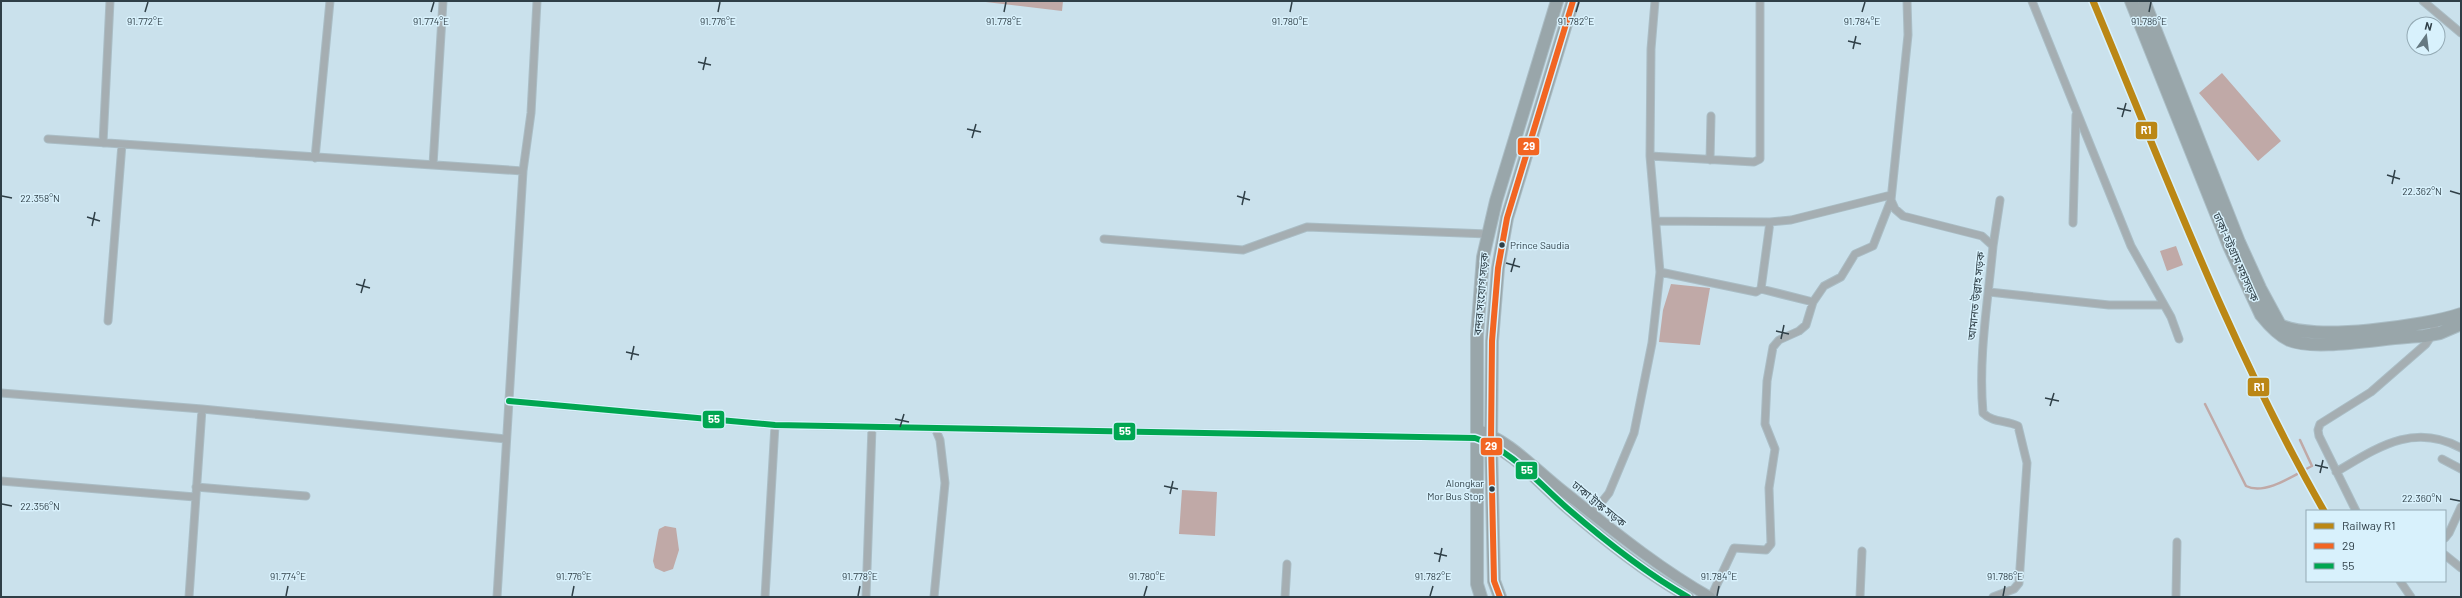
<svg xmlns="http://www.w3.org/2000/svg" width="2462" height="598" font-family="Barlow,'Noto Sans Bengali',sans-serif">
  <rect width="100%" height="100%" fill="#cae1ec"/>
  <!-- water -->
  <path fill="#c0a9a7" d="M977,1H1063L1062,11Z
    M2222,73L2281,141L2258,161L2199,93Z
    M2176,246L2183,265L2167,271L2160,251Z
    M1671,284L1710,288L1700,345L1659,342L1663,310Z
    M1182,490L1217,492L1215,536L1179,534Z
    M665,526L676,528L679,550L673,569L664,572L655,568L653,561L658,533L659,529Z"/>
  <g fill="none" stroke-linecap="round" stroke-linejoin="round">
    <!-- stream -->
    <path stroke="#c0a9a7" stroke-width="2.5" d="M2205,404L2246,486C2265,496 2296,474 2312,466L2300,440"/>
    <!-- minor casing -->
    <g stroke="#aabdc5" stroke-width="9">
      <path id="minor" d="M1907,1L1908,35L1891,200L1895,209L1903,216L1982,236L1993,246C1988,302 1978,357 1983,413C1993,423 2006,420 2018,426L2027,463L2019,583L2014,589L1993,597
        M2032,1L2131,246L2171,317L2179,339
        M2423,1L2461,33
        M48,139L523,171
        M103,143L110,1
        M1650,156L1754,162L1760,159V1
        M315,158L330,1
        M1710,160L1711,116
        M433,165L443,1
        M1657,221L1770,222L1791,220L1891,195
        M1770,222L1761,289L1813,302L1824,286L1841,277L1855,254L1873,246L1891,200
        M2073,223L2076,115
        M1104,239L1243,250L1307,227L1488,234
        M1993,246L2000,200
        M1660,272L1756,292L1761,289
        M1989,292L2109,305H2164
        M108,321L122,144
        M1,393L202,409L506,439
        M509,401L775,425L1475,438
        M2442,459L2461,469
        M2336,472C2377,448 2413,422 2461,448
        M1,481L195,497
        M196,487L306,496
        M2356,511L2319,436L2318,430L2320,424L2371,392L2426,344L2432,335L2436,322
        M1592,514L1609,493L1634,433L1652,343L1660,272L1650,156L1651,49L1655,1
        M2445,538L2449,533L2461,507
        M2445,555L2461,568
        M2400,581L2411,597
        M189,597L202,409
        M497,597L523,171L531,113L537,1
        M765,597L775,425
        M866,597L872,427
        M934,597L945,483L940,440L935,428
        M1285,597L1287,564
        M1711,597L1734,548L1766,550L1771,544L1769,488L1775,449L1765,424L1767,381L1773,347L1779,340L1799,331L1806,325L1813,302
        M1860,597L1862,551
        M2176,597L2177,542"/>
    </g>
    <!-- secondary casing -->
    <g stroke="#aabdc5" stroke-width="12">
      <path id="secondary" d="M1476,429C1510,440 1534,468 1562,490C1610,528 1657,567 1710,597
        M1475,438C1512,450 1538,483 1567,508C1604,540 1645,573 1688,597"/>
    </g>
    <!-- trunk casing -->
    <g stroke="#aabdc5" stroke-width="14">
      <path id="trunk" d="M2131,1L2229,246L2261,315C2269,325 2278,335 2289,340C2317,352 2390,336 2424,336L2440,333L2461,324
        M2144,1L2239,242L2260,288L2280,325C2311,342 2427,326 2461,314
        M1481,597L1477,584V335L1483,257L1496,201L1557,1
        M1500,597L1494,581L1491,443L1492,341L1498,268L1507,218L1573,1"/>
    </g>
    <!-- minor -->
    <use href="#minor" stroke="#a5aeb2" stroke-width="7"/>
    <!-- secondary -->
    <use href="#secondary" stroke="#9ba5a9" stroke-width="10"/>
    <!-- trunk -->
    <use href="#trunk" stroke="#99a6aa" stroke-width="12"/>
    <!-- bus-1 casing -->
    <g stroke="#d8f1fc" stroke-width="9">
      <path id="bus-1" d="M1500,597L1494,581L1491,443L1492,341L1498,268L1507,218L1573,1"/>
    </g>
    <!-- bus-2 casing -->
    <g stroke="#d8f1fc" stroke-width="9">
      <path id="bus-2" d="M509,401L775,425L1475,438C1512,450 1538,483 1567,508C1604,540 1645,573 1688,597"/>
    </g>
    <!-- bus-1 -->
    <use href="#bus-1" stroke="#f26522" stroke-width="6"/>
    <!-- bus-2 -->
    <use href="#bus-2" stroke="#00a651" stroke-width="6"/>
    <!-- rail-1 casing -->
    <g stroke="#d8f1fc" stroke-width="10">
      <path id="rail-1" d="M2093,1C2165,173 2231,349 2324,511"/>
    </g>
    <!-- rail-1 -->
    <use href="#rail-1" stroke="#bb8715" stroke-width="7"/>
  </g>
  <!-- ticks -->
  <path fill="none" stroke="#2f3f47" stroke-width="1.5" d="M145,12L148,2M431,12L434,2M718,12L720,2M1004,12L1006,2M1290,12L1292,2M1576,12L1579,2M1862,12L1865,2M2149,12L2151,2M1848,41L1861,44M1853,49L1856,36M698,62L711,65M703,70L706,57M2117,108L2131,111M2122,117L2126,103M967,129L981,132M972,138L976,124M2387,175L2400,179M2392,184L2395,170M2450,191L2460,194M2,196L12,198M1237,196L1250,200M1242,205L1245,191M87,217L100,221M92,226L95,212M1506,263L1520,267M1511,272L1515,258M356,284L370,288M361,293L365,279M1776,331L1789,334M1781,339L1784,325M626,352L639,355M631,360L634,346M2045,398L2059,401M2050,406L2054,393M895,419L909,422M900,427L904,414M2315,465L2328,468M2320,473L2323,460M1164,486L1178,489M1170,494L1173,481M2450,499L2460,501M2,504L12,506M1434,553L1447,556M1439,562L1442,548M286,596L288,586M572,596L574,586M858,596L860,586M1144,596L1147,586M1430,596L1433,586M1717,596L1719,586M2003,596L2005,586"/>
  <!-- markers -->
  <g fill="#2f3f47" stroke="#d8f1fc" stroke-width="1.5">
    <circle cx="1502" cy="245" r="3.5"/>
    <circle cx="1492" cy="489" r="3.5"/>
  </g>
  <g text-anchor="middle" stroke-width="3" stroke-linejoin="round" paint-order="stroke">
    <!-- bus labels -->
    <g font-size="10" fill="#2f3f47" stroke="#d8f1fc" text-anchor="start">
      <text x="1510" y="249">Prince Saudia</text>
      <text x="1484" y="487" text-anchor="end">Alongkar<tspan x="1484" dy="13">Mor Bus Stop</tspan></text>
    </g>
    <!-- street labels -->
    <g font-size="11" fill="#2f3f47" stroke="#d8f1fc">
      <text transform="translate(2236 257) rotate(66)" y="4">ঢাকা-চট্টগ্রাম মহাসড়ক</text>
      <text transform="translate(1481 294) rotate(-85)" y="4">বন্দর সংযোগ সড়ক</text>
      <text transform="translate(1976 296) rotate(-84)" y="4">আমানত উল্লাহ সড়ক</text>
      <text transform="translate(1599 504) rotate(39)" y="4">ঢাকা ট্রাঙ্ক সড়ক</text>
    </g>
  </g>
  <g font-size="10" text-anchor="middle" fill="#2f3f47" stroke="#d8f1fc" stroke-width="3" stroke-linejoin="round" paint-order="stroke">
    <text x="145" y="25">91.772°E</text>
    <text x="431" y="25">91.774°E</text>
    <text x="718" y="25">91.776°E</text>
    <text x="1004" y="25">91.778°E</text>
    <text x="1290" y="25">91.780°E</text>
    <text x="1576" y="25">91.782°E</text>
    <text x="1862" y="25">91.784°E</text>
    <text x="2149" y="25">91.786°E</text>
    <text x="2422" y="195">22.362°N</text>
    <text x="40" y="202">22.358°N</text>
    <text x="2422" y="502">22.360°N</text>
    <text x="40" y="510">22.356°N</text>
    <text x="288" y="580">91.774°E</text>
    <text x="574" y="580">91.776°E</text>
    <text x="860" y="580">91.778°E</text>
    <text x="1147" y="580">91.780°E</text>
    <text x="1433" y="580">91.782°E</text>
    <text x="1719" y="580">91.784°E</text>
    <text x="2005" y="580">91.786°E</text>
  </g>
  <g stroke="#d8f1fc" stroke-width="1.5">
    <rect x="2135" y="121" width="23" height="19" rx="4" fill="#bb8715"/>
    <rect x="1517" y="137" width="23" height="19" rx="4" fill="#f26522"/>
    <rect x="2247" y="377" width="23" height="20" rx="4" fill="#bb8715"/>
    <rect x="702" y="410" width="23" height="19" rx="4" fill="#00a651"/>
    <rect x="1113" y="422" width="23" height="19" rx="4" fill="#00a651"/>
    <rect x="1480" y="437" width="23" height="19" rx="4" fill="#f26522"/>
    <rect x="1515" y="461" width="23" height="19" rx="4" fill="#00a651"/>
  </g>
  <g font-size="11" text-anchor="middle" font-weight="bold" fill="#fff">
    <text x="2146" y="134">R1</text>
    <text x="1529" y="150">29</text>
    <text x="2259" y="391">R1</text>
    <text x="714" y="423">55</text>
    <text x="1125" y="435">55</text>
    <text x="1491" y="450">29</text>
    <text x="1527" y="474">55</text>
  </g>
  <!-- border -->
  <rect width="2462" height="598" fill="none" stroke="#2f3f47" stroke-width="4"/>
  <!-- legend -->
  <rect x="2306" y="510" width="140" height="72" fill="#d8f1fc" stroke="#94aab4"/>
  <rect x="2314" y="523" width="20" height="6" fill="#bb8715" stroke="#94aab4"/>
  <text x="2342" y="530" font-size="12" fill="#2f3f47">Railway R1</text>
  <rect x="2314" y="543" width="20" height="6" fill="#f26522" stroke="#94aab4"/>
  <text x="2342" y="550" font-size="12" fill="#2f3f47">29</text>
  <rect x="2314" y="563" width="20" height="6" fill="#00a651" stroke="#94aab4"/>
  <text x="2342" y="570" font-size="12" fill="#2f3f47">55</text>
  <!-- north arrow -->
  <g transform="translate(2426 36) rotate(14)"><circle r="19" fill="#d8f1fc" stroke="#94aab4"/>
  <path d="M0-3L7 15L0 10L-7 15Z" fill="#657881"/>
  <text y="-6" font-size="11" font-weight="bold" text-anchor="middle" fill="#2f3f47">N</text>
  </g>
</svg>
